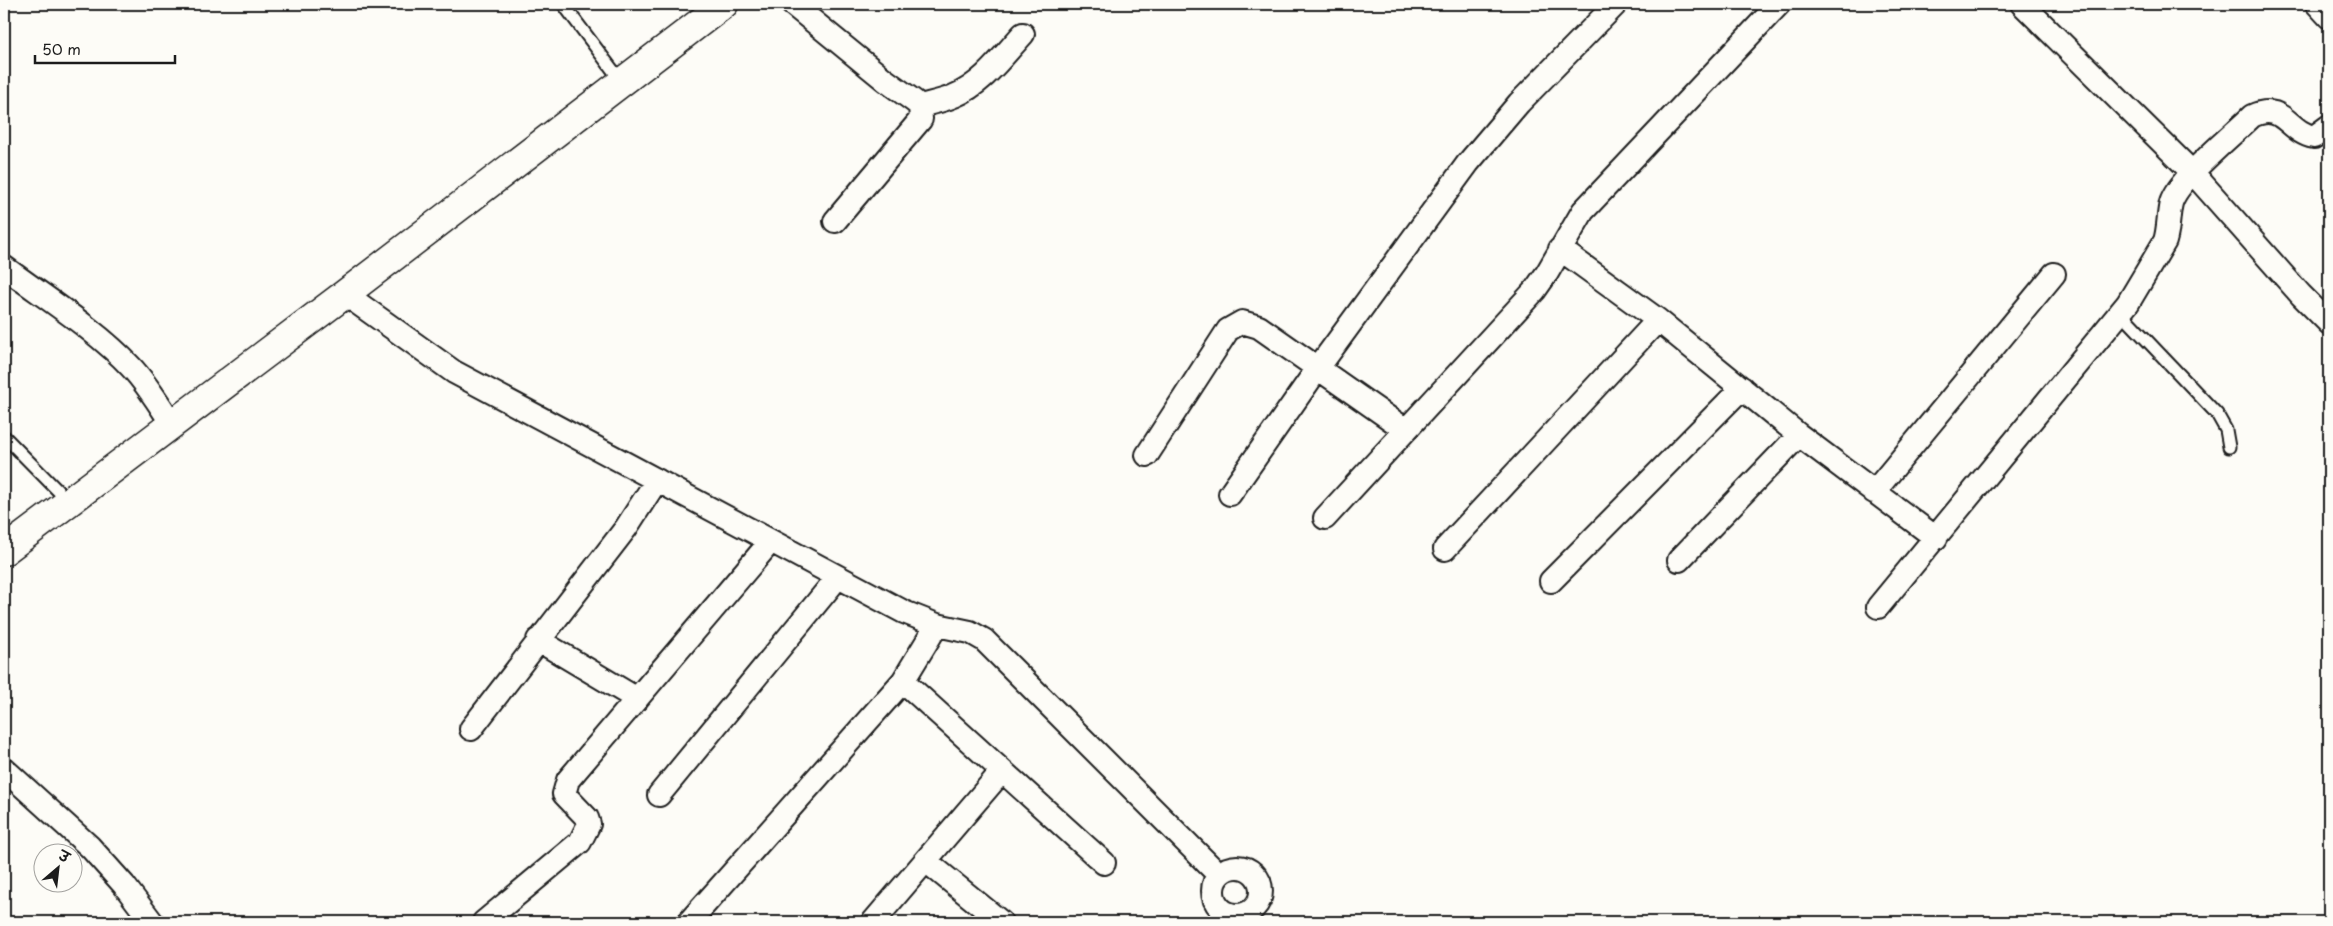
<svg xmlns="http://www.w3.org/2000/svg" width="2333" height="926" font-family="'Playpen Sans','Playpen Sans Deva',sans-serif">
  <rect width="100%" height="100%" fill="#fdfcf7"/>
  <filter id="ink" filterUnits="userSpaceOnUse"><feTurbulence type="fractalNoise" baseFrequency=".02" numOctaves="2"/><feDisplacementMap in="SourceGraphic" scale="10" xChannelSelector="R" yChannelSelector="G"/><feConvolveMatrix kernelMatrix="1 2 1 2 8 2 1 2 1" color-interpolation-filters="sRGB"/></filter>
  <g filter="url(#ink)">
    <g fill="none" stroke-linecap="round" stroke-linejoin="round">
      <!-- service casing -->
      <g stroke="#1c1c1c" stroke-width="15">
        <path id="service" d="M563,4L621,81
          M2120,312L2217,414L2226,430L2229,447
          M4,436L69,502"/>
      </g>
      <!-- minor casing -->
      <g stroke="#1c1c1c" stroke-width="26">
        <path id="minor" d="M792,4L885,80L914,101L920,106L921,119L835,221
          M2022,4L2193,173L2301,295L2329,323
          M2317,4L2329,17
          M920,106C931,103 943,101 954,96C983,84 1002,57 1023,34
          M1560,249L1658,320L1799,435L1936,538
          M4,267C44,297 98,331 131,367C147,384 159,404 172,424
          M345,294L454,372L904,612L937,625L970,632L984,640L1218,874
          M1147,455L1228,330L1242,322L1259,327L1406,430
          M1874,492L2054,274
          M1230,494L1318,368L1468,163L1519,103L1616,4
          M1325,518L1535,290L1547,273L1583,211L1779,4
          M1445,549L1658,320
          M1679,560L1799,435
          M1551,581L1742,388
          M1878,607L2128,303L2165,241C2169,228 2168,215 2171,203C2178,179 2233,135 2252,116C2284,101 2287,132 2314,137L2329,126
          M538,640L637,699
          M903,681L1104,863
          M471,729L626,528L657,480
          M4,769L90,847L124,885L152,922
          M659,795L838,577
          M926,861L1001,922
          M1213 891a24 24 0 1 1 48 0a24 24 0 1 1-48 0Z
          M484,922L580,842L589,824L587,818L564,794L568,780L771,541
          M689,922L903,681L937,625
          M873,922L1002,771"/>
      </g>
      <!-- tertiary casing -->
      <g stroke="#1c1c1c" stroke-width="31">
        <path id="tertiary" d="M4,551L345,294L724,4"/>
      </g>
      <!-- service -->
      <use href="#service" stroke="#fdfcf7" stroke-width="11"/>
      <!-- minor -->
      <use href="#minor" stroke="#fdfcf7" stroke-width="22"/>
      <!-- tertiary -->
      <use href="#tertiary" stroke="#fdfcf7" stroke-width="28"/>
    </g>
  </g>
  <!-- margin -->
  <rect width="2333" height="926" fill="none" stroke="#fdfcf7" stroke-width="20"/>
  <rect x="10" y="10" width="2313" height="906" fill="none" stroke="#1c1c1c" stroke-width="2" filter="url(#ink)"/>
  <!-- north arrow -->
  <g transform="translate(58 868) rotate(28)"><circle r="24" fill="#fdfcf7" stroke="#a3a29f"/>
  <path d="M0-4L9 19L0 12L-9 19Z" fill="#1c1c1c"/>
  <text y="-8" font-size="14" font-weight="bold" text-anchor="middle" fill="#1c1c1c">उ</text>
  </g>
  <!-- scale -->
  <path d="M35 55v8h140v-8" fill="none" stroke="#1c1c1c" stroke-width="2.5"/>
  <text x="42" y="55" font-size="15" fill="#1c1c1c" stroke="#fdfcf7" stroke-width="4" paint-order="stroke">50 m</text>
</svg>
